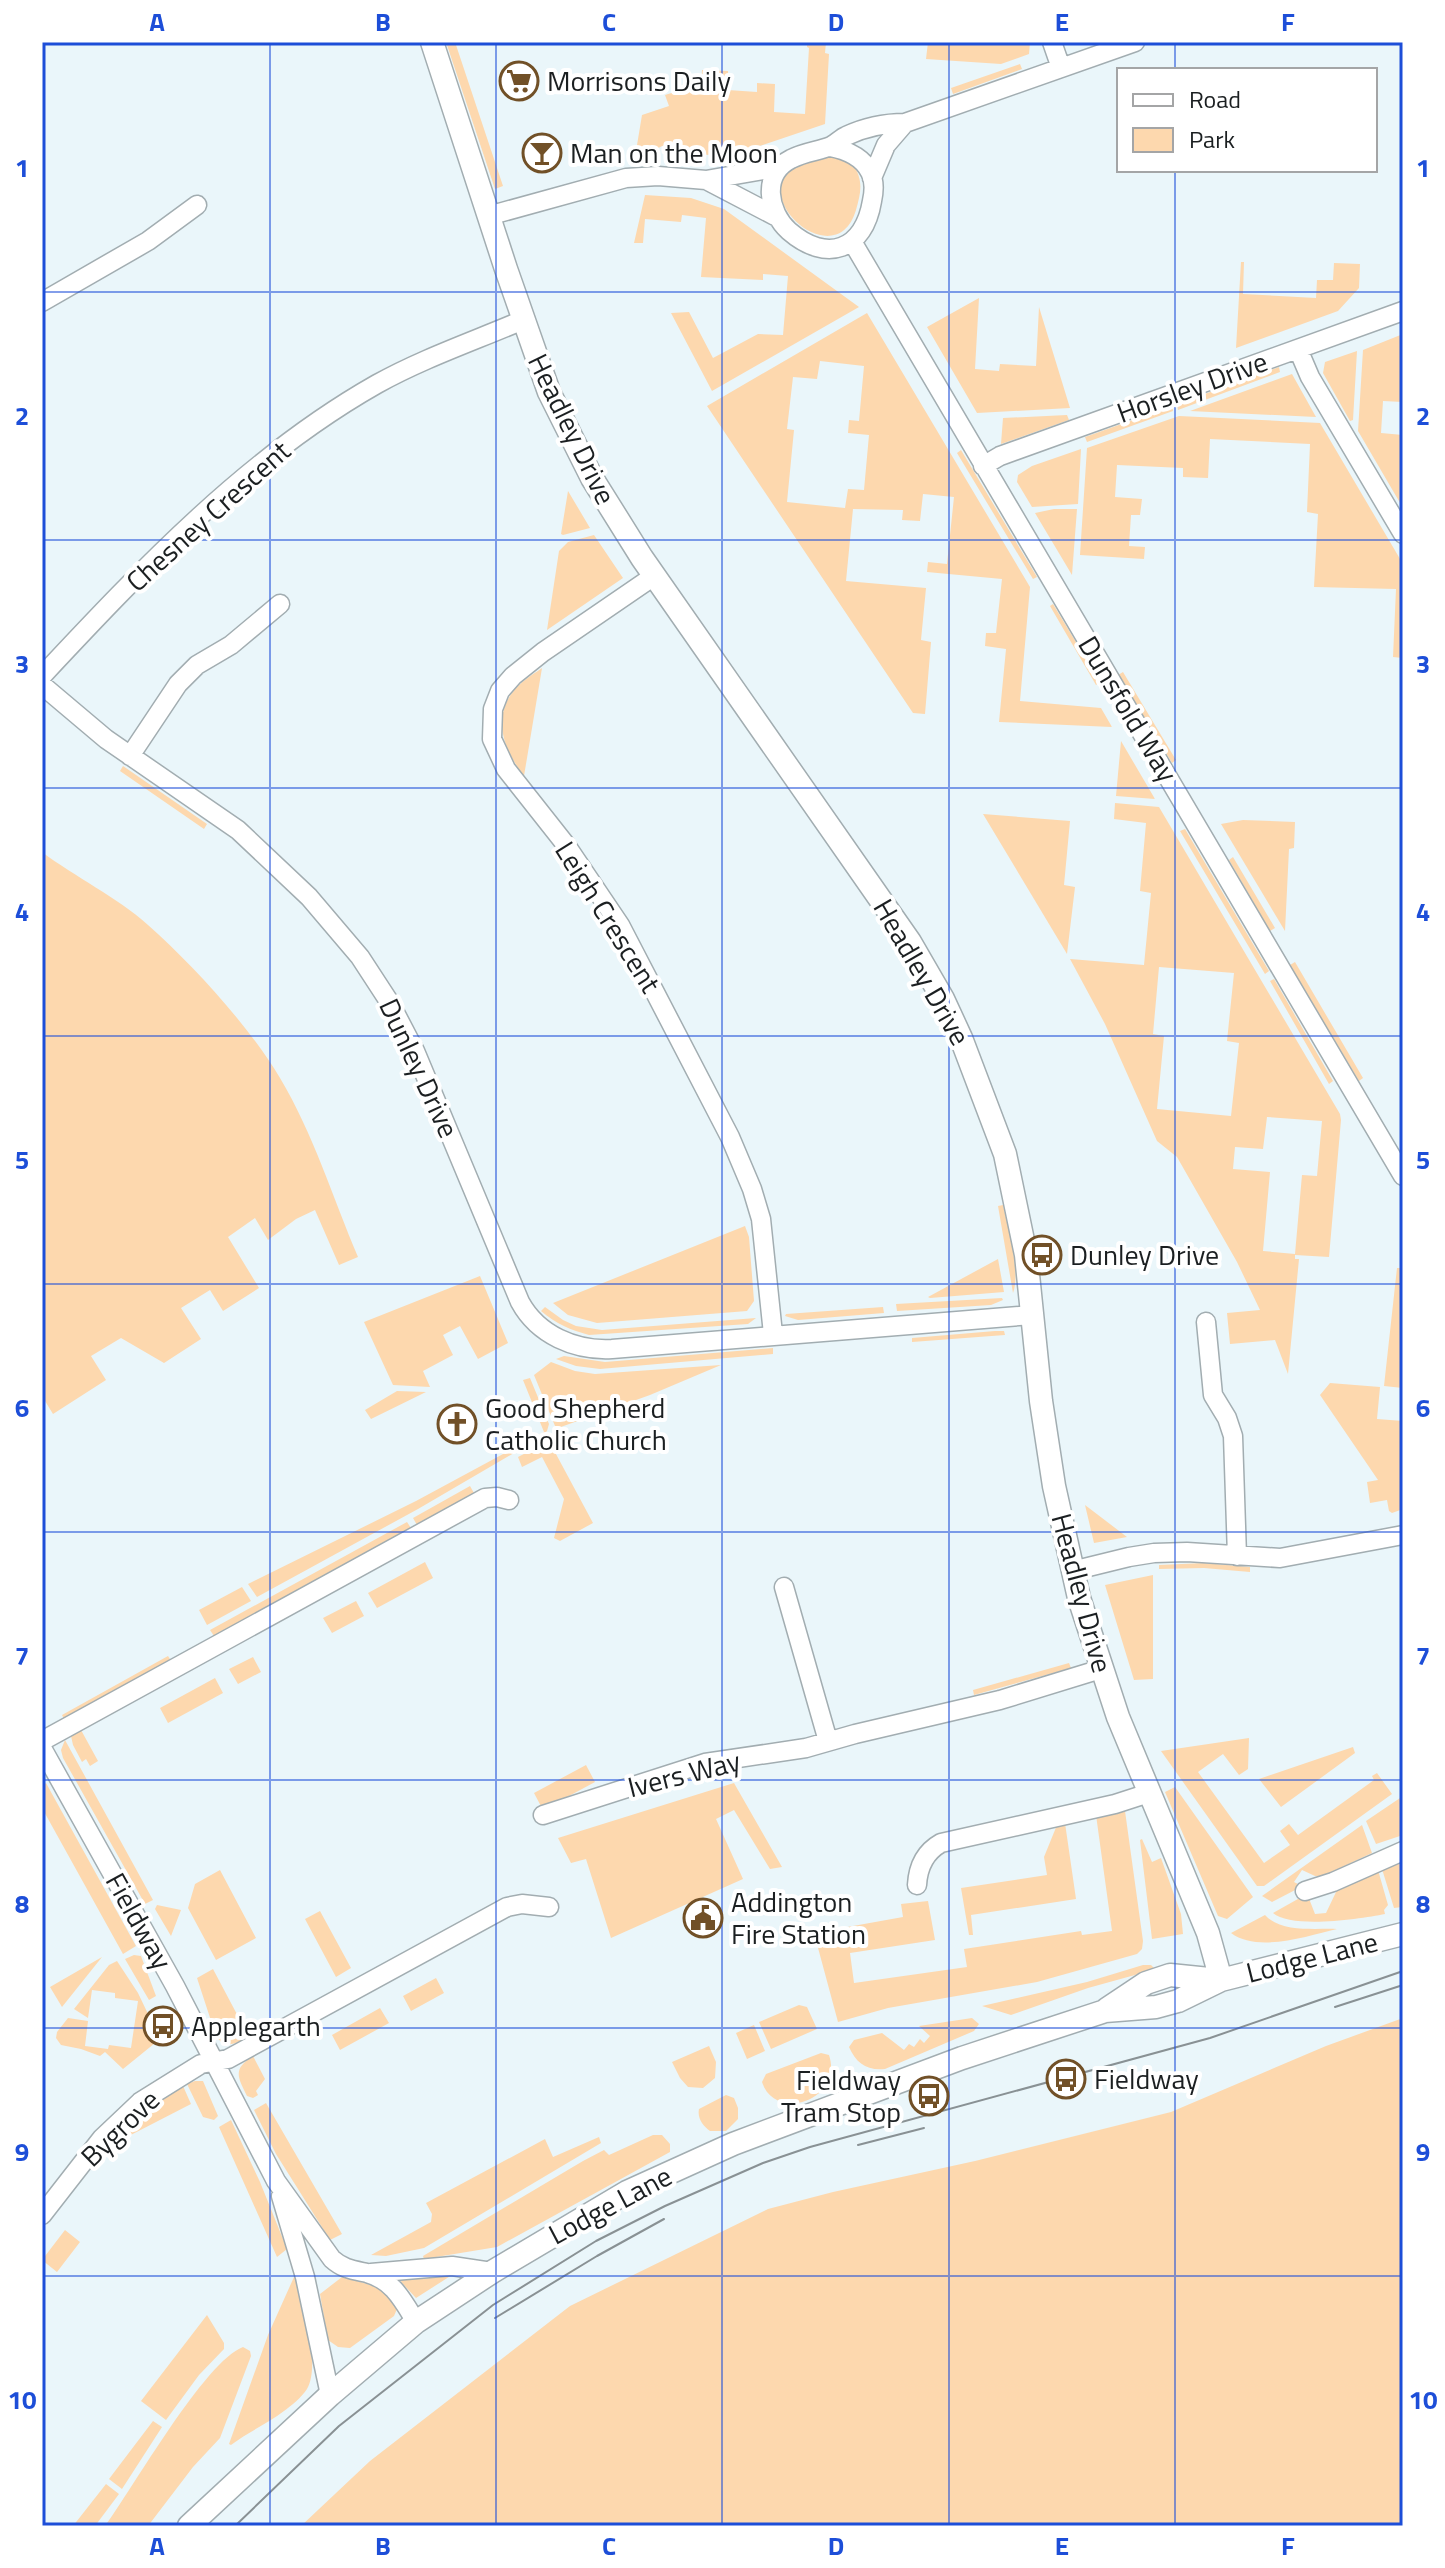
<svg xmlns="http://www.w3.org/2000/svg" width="1445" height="2568" font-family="'Titillium Web',sans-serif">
  <rect width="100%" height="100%" fill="#eaf6fa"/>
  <!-- green -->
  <path fill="#fdd8ae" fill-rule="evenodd" d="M446,42H455L503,186L495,189Z
    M807,42H826L825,53L829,54L825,124L742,152L713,155L669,154L662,146L644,156L636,151L642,115L669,106L665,95L681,90L683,84L701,85L702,70L728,71V90L757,92V83L775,84L774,112L805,114L809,48L807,47Z
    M928,42L1003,44L1004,42H1030L1029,54L1001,64L926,59Z
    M1020,64L1022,69L953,94L951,88Z
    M833,156L852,163C864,180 861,192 856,210C833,288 713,166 833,156Z
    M645,195L691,198L724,209L859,307L712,391L671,313L689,312L713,358L758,334L783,335L788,276L763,274V280L701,277L706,218L682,215L681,222L645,219L643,243H634Z
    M1241,262H1244L1243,294L1316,298L1317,280H1333L1334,263L1360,264L1359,288L1338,311L1236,348Z
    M979,298L975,369L999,371L1000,364L1036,366L1039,307L1070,408L977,413L927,327Z
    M867,313L1030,587L1020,701L1101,708L1112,727L999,722L1006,649L985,646L986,633H996L1002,579L927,572L928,562L947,564L954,497L923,494L920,521L902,520L903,510L853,509L846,581L926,588L921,640L931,642L925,714L913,713L707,406ZM820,361L864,366L859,421L849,420L848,433L869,435L864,490L848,489L845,508L787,502L794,430L787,429L793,377L817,379Z
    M1403,334L1401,386L1403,387V402L1383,401L1381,433L1403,435V508L1358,431L1363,350Z
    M1357,351L1353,420L1350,421L1323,373L1325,362Z
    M1279,367L1280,372L1178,410L1177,404Z
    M1292,374L1316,417L1190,411Z
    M1172,406L1173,411L1087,442L1085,437Z
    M1067,415L1069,420L1001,444L1003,418Z
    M1179,416L1320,423L1403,564V658L1393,657L1396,589L1314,587L1318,514L1307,512L1310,444L1210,439L1208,478L1183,477V468L1117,465L1115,497L1142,499L1140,515H1131L1129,546L1145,547L1144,559L1080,555L1087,448Z
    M1081,449L1078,504L1032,507L1017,482L1018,475L1032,466Z
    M961,450L1037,577L1033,579L957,453Z
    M568,491L590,528L563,535L561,534Z
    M1054,509H1077L1072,575L1035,513Z
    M594,535L623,578L547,630L559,551L568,542Z
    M1053,604L1100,682L1096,685L1050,606Z
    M542,668L524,776C505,752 492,720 512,693C520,682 532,675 542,668Z
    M1123,672L1176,760L1172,763L1118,675Z
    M1121,741L1155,799L1116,796Z
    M123,766L207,824L204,829L120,771Z
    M1115,803L1159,807L1340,1114L1341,1120L1329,1257L1295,1255V1259H1299L1288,1374L1275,1340L1230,1344L1227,1313L1260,1310L1237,1262L1177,1157L1157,1141L1105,1024L1070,959L1144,965L1151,893L1140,891L1146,823L1114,819ZM1159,967L1234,973L1227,1041L1239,1043L1231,1116L1157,1109L1164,1036L1153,1034ZM1267,1117L1322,1121L1317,1176L1302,1175L1295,1254L1263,1251L1270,1172L1233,1169L1235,1147L1263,1149Z
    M983,814L1070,821L1064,885L1075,887L1067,954Z
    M1243,820L1295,822L1294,848L1289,849L1285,931L1221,824Z
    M1185,829L1269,971L1265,974L1180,831Z
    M42,852C75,877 117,897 148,925C193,965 249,1026 280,1078C313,1133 333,1198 358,1257L339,1265L315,1210L296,1219L268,1240L255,1218L228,1237L259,1288L223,1311L210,1290L181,1308L201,1339L164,1363L121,1338L91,1356L106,1380L53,1414L42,1396Z
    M1233,857L1275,928L1270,931L1229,860Z
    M1295,962L1363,1078L1359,1081L1290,965Z
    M1274,979L1333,1081L1329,1084L1270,981Z
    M1003,1205C1008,1228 1021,1272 1013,1293L998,1206Z
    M745,1226L749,1237L754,1301L747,1311L597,1323L568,1315L553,1303Z
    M998,1259L1004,1292L930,1298L928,1297Z
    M1397,1268H1403V1388L1384,1386Z
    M480,1276L508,1343L478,1359L460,1326L443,1335L453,1355L423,1371L430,1387L393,1385L364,1322Z
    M1002,1298L1003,1300L991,1305L897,1311L896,1304Z
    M545,1307L563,1320L576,1326L602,1330L756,1318L748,1324L589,1335C571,1330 556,1324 541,1311Z
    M883,1307L884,1313L798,1320L785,1316L786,1314Z
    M995,1331H1004L1005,1335L912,1342V1338Z
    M773,1348V1354L600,1369L576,1366L556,1359L564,1356L605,1362Z
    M551,1362L575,1371L595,1374L721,1365L650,1395L558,1428L555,1426L534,1375Z
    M530,1378L549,1424L547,1431L538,1439L418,1509L257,1597L248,1584L416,1501L544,1432L523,1380Z
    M1330,1383L1380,1387L1377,1419L1403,1421V1509L1392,1513L1389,1511L1387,1500L1370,1503L1367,1482L1378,1480L1320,1395Z
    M397,1391L426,1392L371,1419L365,1410Z
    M549,1441L593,1523L560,1541L554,1538L564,1499L542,1457L522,1467L518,1457Z
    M470,1486L474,1493L417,1525L413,1518Z
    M1085,1505L1127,1537L1094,1543Z
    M407,1522L411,1528L214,1636L210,1630Z
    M425,1562L433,1578L377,1608L368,1593Z
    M1204,1563L1250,1567V1572L1204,1568L1159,1569V1565Z
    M1153,1575V1679L1134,1680L1105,1585Z
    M242,1587L251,1601L207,1625L199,1610Z
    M356,1601L364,1616L332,1633L323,1618Z
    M168,1656L170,1659L167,1663L64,1719L62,1715Z
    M253,1657L261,1672L238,1684L229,1669Z
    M1069,1663L1071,1668L974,1695L973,1690Z
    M215,1678L223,1693L168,1723L160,1708Z
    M81,1730L98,1761L90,1766L86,1759L82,1762L73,1745L71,1736Z
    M1249,1738L1248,1769L1239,1775L1223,1754L1198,1772L1264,1863L1290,1845L1280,1831L1289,1824L1298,1835L1374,1780L1372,1776L1377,1773L1392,1794L1264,1886H1257L1161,1751Z
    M65,1740L153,1900L145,1904L63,1758L61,1750Z
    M1353,1747L1355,1753L1281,1807L1259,1779Z
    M586,1765L595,1782L543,1810L534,1793Z
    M46,1783L136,1946L123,1954L42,1808V1786Z
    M734,1783L782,1867L770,1869L734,1810L716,1819L743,1879L611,1938L586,1859L571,1863L558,1838Z
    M1175,1787L1253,1897L1227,1919L1218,1916L1165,1792Z
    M1403,1796V1835L1376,1844L1366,1821Z
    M1125,1811L1143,1941L1142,1949L1137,1954L1037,1982L888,2008L838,2022L814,1933L903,1917L901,1904L928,1901L935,1940L850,1953L854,1983L967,1967L964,1949L1081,1931L1082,1935L1112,1931L1096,1815Z
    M1065,1823L1076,1899L971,1915L973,1935H969L961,1888L1047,1875L1044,1857L1057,1825Z
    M1362,1825L1372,1853L1323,1876H1315L1302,1870L1294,1882L1300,1885L1299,1888L1272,1902L1262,1896Z
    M1142,1839L1152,1862L1161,1858L1181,1914L1183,1934L1152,1939L1140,1840Z
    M1403,1861V1911L1402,1907L1394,1908L1382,1869Z
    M220,1870L256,1938L216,1960L188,1908L195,1884Z
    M1378,1870L1388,1905L1384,1910L1385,1914C1361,1919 1291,1929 1273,1913L1305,1895L1308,1896L1315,1914L1326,1913L1337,1890Z
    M157,1905L181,1910L171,1936L155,1909Z
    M320,1911L351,1968L336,1977L305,1919Z
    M1265,1915C1281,1933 1315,1928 1337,1929C1307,1936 1258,1953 1231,1933Z
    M134,1955L141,1956L156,1996L149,2000L125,1959Z
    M102,1957L62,2007L50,1987Z
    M117,1961L138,1993L160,2039L123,2069L105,2052L100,2056L81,2049L61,2045L56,2038L57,2032L68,2018L88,2021L85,2046L108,2049L109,2045L131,2048L138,2001L115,1998V1993L92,1990L88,2018L74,2009L109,1965Z
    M1143,1965H1151L1154,1968L1153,1970L1088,1988L1011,2015L982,2006L1087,1982Z
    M213,1969L249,2037C237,2043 225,2050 216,2036L197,1978Z
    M436,1978L444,1993L411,2011L403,1996Z
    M799,2005L807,2007L817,2029L771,2049L759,2022Z
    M380,2008L389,2023L340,2050L332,2035Z
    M972,2018L979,2024L974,2031L885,2069C867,2071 856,2063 849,2047L854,2040L882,2033L904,2050L909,2044L914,2047L920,2039L924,2043L930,2036L919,2026Z
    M1403,2018V2526H301L370,2461L570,2306L768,2209L833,2192L975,2161L1171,2112L1326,2046Z
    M754,2025L765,2051L747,2059L736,2033Z
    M709,2046L716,2062L715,2078L703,2088L688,2087L680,2078L672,2062Z
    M821,2053L829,2055C844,2100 775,2123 762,2082L766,2074Z
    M253,2056L265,2079L256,2091L258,2095L253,2098L247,2096C237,2076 233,2069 253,2056Z
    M195,2081H203L218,2116L214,2120L203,2117L187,2084Z
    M183,2086L191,2104L123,2139L126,2146L105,2157L102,2154C125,2126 151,2104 183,2086Z
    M726,2095L734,2098L738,2108V2119L726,2131H710C703,2126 697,2118 699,2109Z
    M266,2103L342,2234L330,2240L276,2154L254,2110Z
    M231,2120L260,2182L287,2249L277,2257L219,2127Z
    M653,2135H662L670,2144V2152L497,2247L424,2259L423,2256L583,2161L604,2150L609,2155Z
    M599,2137L601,2143L424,2248L386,2256L371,2255L431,2222L432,2214L426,2203L545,2139L553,2157Z
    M65,2230L80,2242L57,2272L42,2260Z
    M452,2275L416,2298L401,2282L402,2279Z
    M294,2277H296C303,2304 321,2365 307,2389C302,2397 291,2406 284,2411C267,2424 248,2432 231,2445L229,2444L268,2335Z
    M342,2277C364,2284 388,2285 397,2309L394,2316L350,2348L338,2347L328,2340L320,2294Z
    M207,2315L224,2343V2349L199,2375L166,2420L141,2401Z
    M243,2347L250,2351L251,2356L220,2438L193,2467L148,2526H105C133,2488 205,2361 243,2347Z
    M153,2421L162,2427L122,2489L109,2479Z
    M106,2484L119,2494L95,2526H73Z"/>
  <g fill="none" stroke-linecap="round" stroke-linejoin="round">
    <!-- minor casing -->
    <g stroke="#a2adb1" stroke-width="21">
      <path id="minor" d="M1052,42L1061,68
        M830,147C846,150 862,156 870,172C875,181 874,192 872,201C864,250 827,264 789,231C768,212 761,174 791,159C804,152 819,151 831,146C837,143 841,138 846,136C865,127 885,123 905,123L1135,42
        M872,178L886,145L905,123
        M708,181L775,216
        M488,216L626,178L658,176L706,180L780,167
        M853,243L1403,1176
        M42,302L148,241L197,205
        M1298,349L1310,377L1403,534
        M983,466L1000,456L1403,311
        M654,576L543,652L513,676L500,691L493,709L492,739L506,769L566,845L620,925L730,1137L752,1189L761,1219L773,1334
        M42,676C143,568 248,457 377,384C424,358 474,341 523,320
        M42,685L106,739L238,830L309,897L360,957L390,1003L415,1051L520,1302C538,1335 575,1351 612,1349L1032,1315
        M130,756L178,684L197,665L231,645L280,604
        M1206,1322L1213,1395L1227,1418L1233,1436L1237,1556
        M1072,1571L1129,1557L1154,1553L1187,1552L1280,1558L1403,1535
        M784,1587L828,1741
        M42,1741L485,1498L497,1497L509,1500
        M42,1748L175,1986L276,2181L332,2259C343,2269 353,2270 367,2273C393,2280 403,2301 416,2322
        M543,1815L705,1763L806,1748L855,1734L1000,1700L1101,1669
        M917,1885C918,1867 925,1852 941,1843L1115,1804L1149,1793
        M1305,1891L1333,1882L1403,1851
        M281,2196L305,2277L330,2395
        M42,2215L102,2138L140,2102L201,2064L228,2059L507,1907L522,1904L549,1907
        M371,2273L452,2266L492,2272"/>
    </g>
    <!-- tertiary casing -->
    <g stroke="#a2adb1" stroke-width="25">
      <path id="tertiary" d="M432,42L506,269L549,392L592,478L642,558L910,942L943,999L961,1038L1005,1154L1026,1255L1041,1401L1054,1486L1079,1598L1118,1717L1208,1933L1221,1980
        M1107,2009L1146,1983L1170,1975L1219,1980
        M189,2526L330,2395L416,2322L492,2272L627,2192L733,2144L962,2058L1105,2011L1156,2007L1178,2001L1221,1980L1403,1934"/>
    </g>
    <!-- minor -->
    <use href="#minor" stroke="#fff" stroke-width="18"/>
    <!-- tertiary -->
    <use href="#tertiary" stroke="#fff" stroke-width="22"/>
    <!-- tram -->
    <path stroke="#899194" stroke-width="2" d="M1335,2007L1403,1985
      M858,2145L924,2128
      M495,2318L597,2256L664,2219
      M235,2526L339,2426L493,2305L596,2241L665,2206L763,2163L810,2147L1210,2038L1403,1971"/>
  </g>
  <!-- grid -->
  <path fill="none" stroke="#1d4ed8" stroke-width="2" stroke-opacity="0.55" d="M270,42V2526M496,42V2526M722,42V2526M949,42V2526M1175,42V70M1175,170V2526M42,292H1403M42,540H1403M42,788H1403M42,1036H1403M42,1284H1403M42,1532H1403M42,1780H1403M42,2028H1403M42,2276H1403"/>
  <!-- icons -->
  <defs>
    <g id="supermarket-ring" transform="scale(2)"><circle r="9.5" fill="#fff" stroke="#715027" stroke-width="1.5"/><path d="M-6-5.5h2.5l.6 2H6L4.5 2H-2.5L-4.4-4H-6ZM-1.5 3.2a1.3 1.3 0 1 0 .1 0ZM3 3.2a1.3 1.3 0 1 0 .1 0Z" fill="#715027"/></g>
    <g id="bar-ring" transform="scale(2)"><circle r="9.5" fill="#fff" stroke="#715027" stroke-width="1.5"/><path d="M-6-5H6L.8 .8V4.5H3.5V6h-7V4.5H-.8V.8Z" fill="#715027"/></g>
    <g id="bus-ring" transform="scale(2)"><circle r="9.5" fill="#fff" stroke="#715027" stroke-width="1.5"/><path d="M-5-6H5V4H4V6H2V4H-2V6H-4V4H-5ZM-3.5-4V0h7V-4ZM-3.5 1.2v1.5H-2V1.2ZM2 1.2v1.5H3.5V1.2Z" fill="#715027"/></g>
    <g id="church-ring" transform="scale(2)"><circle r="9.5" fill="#fff" stroke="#715027" stroke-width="1.5"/><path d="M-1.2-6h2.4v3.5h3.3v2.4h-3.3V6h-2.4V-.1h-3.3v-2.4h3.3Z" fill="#715027"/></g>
    <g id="civic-ring" transform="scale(2)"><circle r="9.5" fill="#fff" stroke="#715027" stroke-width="1.5"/><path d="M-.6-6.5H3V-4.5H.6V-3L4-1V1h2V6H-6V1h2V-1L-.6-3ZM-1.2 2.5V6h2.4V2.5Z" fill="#715027"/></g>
  </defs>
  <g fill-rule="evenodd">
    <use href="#supermarket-ring" x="519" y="81"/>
    <use href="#bar-ring" x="542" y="153"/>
    <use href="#bus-ring" x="1042" y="1255"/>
    <use href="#church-ring" x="457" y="1424"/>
    <use href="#civic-ring" x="703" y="1918"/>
    <use href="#bus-ring" x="163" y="2026"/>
    <use href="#bus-ring" x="1066" y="2079"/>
    <use href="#bus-ring" x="929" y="2096"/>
  </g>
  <g text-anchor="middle" stroke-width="8" stroke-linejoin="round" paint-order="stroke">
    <!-- poi labels -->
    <g font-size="28" fill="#1b1f21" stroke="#fff" text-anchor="start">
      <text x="547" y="91">Morrisons Daily</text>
      <text x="570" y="163">Man on the Moon</text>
      <text x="1070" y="1265">Dunley Drive</text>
      <text x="485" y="1418">Good Shepherd<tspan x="485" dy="32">Catholic Church</tspan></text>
      <text x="731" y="1912">Addington<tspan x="731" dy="32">Fire Station</tspan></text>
      <text x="191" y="2036">Applegarth</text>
      <text x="1094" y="2089">Fieldway</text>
      <text x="901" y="2090" text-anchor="end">Fieldway<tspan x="901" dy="32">Tram Stop</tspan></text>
    </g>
    <!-- street labels -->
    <g font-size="28" fill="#1b1f21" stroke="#fff">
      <text transform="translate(1192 387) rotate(-20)" y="10">Horsley Drive</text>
      <text transform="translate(572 429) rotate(64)" y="10">Headley Drive</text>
      <text transform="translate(208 516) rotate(-42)" y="10">Chesney Crescent</text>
      <text transform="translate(1128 709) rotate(59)" y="10">Dunsfold Way</text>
      <text transform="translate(608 917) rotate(58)" y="10">Leigh Crescent</text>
      <text transform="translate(922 972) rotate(60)" y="10">Headley Drive</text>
      <text transform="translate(419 1068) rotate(65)" y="10">Dunley Drive</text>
      <text transform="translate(1082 1593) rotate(75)" y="10">Headley Drive</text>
      <text transform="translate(684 1774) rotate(-14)" y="10">Ivers Way</text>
      <text transform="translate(139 1921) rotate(61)" y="10">Fieldway</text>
      <text transform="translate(1312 1957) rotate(-14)" y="10">Lodge Lane</text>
      <text transform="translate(120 2128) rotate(-44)" y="10">Bygrove</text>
      <text transform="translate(610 2205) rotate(-28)" y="10">Lodge Lane</text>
    </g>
  </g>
  <!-- border -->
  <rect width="1445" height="2568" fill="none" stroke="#ffffff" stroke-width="88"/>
  <!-- legend -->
  <rect x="1117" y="68" width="260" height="104" fill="#ffffff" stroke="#a4a5a6" stroke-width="2"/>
  <rect x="1133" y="94" width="40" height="12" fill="#ffffff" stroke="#a4a5a6" stroke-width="2"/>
  <text x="1189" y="108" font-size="24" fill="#1b1f21">Road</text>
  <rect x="1133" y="128" width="40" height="24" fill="#fdd8ae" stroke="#a4a5a6" stroke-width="2"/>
  <text x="1189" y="148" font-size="24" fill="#1b1f21">Park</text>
  <rect x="44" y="44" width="1357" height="2480" fill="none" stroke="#1d4ed8" stroke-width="3"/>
  <g font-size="26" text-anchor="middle" font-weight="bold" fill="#1d4ed8">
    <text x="157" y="31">A</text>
    <text x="383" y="31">B</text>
    <text x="609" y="31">C</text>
    <text x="836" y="31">D</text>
    <text x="1062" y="31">E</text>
    <text x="1288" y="31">F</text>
    <text x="22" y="177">1</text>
    <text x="1423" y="177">1</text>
    <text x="22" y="425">2</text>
    <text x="1423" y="425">2</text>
    <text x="22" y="673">3</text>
    <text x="1423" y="673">3</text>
    <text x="22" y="921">4</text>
    <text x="1423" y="921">4</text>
    <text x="22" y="1169">5</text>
    <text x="1423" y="1169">5</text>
    <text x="22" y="1417">6</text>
    <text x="1423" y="1417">6</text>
    <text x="22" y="1665">7</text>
    <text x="1423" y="1665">7</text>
    <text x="22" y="1913">8</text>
    <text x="1423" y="1913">8</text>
    <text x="22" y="2161">9</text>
    <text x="1423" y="2161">9</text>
    <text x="22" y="2409">10</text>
    <text x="1423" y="2409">10</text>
    <text x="157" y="2555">A</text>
    <text x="383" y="2555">B</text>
    <text x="609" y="2555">C</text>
    <text x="836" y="2555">D</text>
    <text x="1062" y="2555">E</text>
    <text x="1288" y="2555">F</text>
  </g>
</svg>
